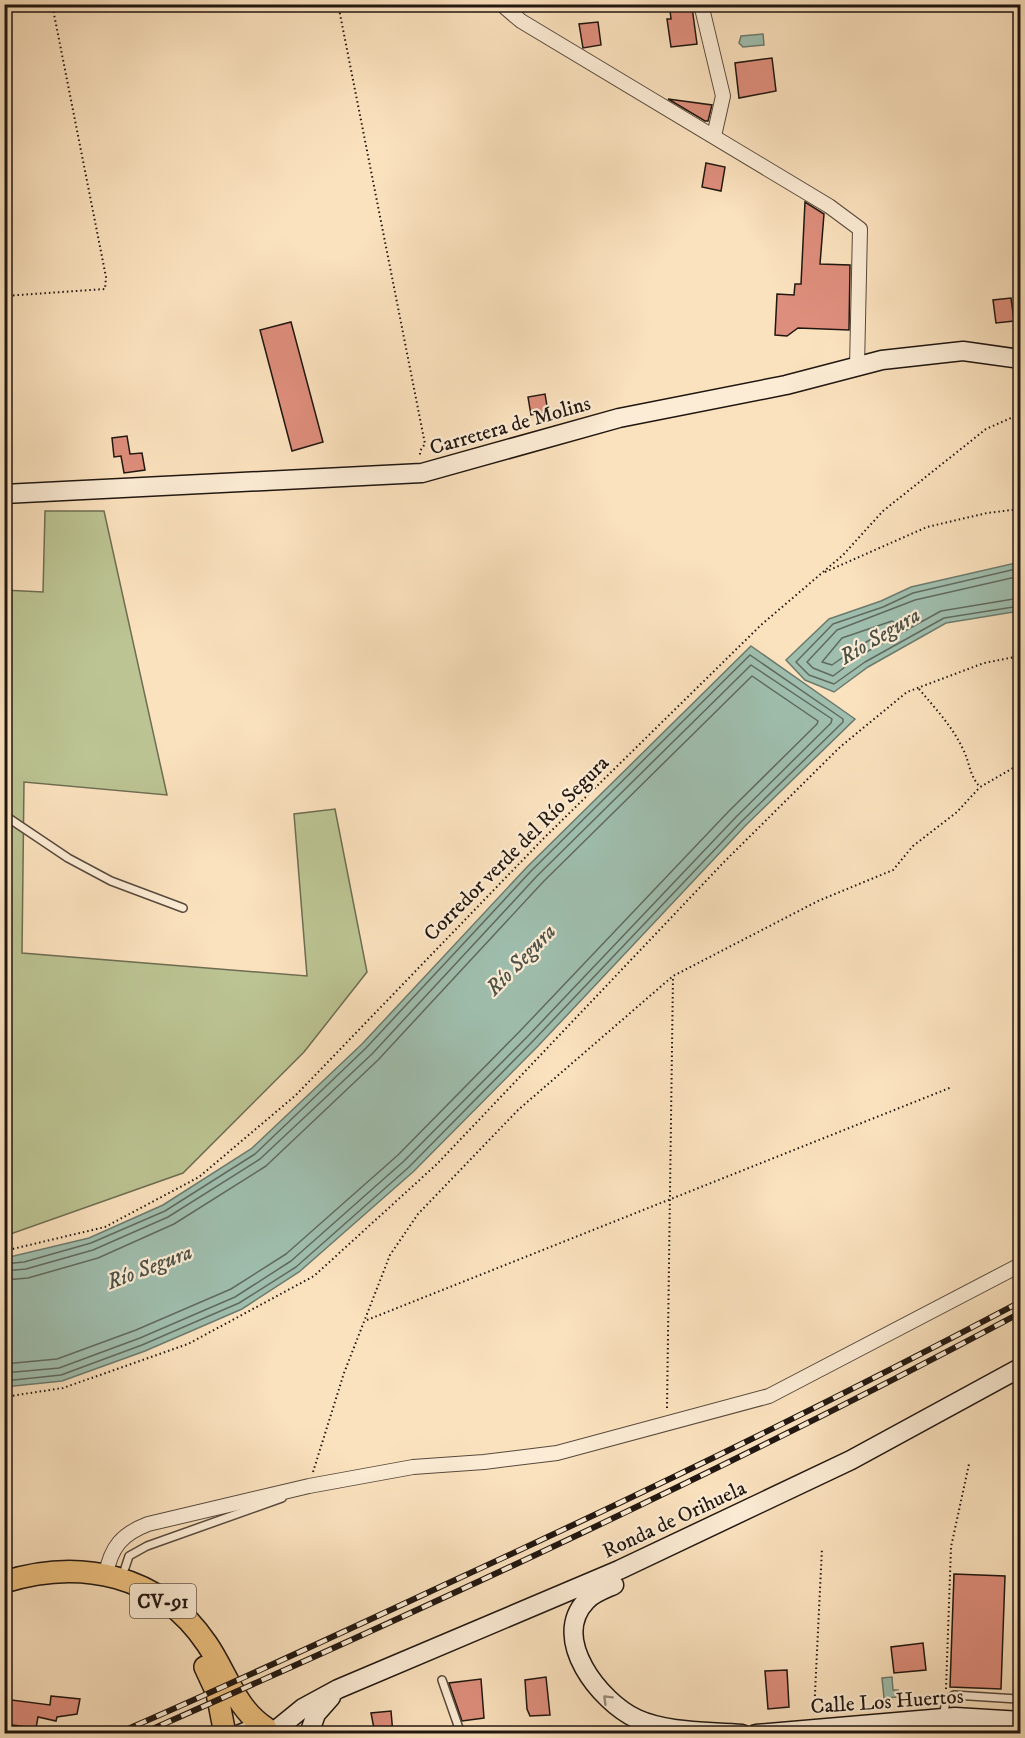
<svg xmlns="http://www.w3.org/2000/svg" width="1025" height="1738" font-family="'IM FELL DW Pica',serif">
  <rect width="100%" height="100%" fill="#fbe2be"/>
  <filter id="stains"><feTurbulence type="fractalNoise" baseFrequency=".00333" numOctaves="4"/><feColorMatrix values="0 0 0 0 .2 0 0 0 0 .09 0 0 0 0 .02 0 0 0 .5 -.17"/></filter>
  <radialGradient id="worn" r=".72"><stop offset=".6" stop-color="#630" stop-opacity="0"/><stop offset="1" stop-color="#630" stop-opacity=".3"/></radialGradient>
  <!-- green -->
  <path fill="#bcc493" stroke="#6e6d52" stroke-width="1.5" d="M45,511H104L167,795L24,782L22,953L307,976L294,814L335,809L367,972L304,1052L183,1173L5,1236L4,590L43,592Z"/>
  <!-- water -->
  <path fill="#9fbeae" stroke="#6c7b6f" stroke-width="1.5" d="M763,34L764,45L743,47L739,43L741,36Z
    M1020,562V611L946,623L868,667L834,692L805,680L786,660L829,619L881,601L911,587Z
    M751,646L855,719L745,826L538,1046L414,1171L299,1272L242,1309L145,1351L62,1381L5,1387V1258L89,1238L163,1205L251,1149L362,1044L527,867Z
    M892,1677L893,1690H898V1697L884,1698L882,1678Z"/>
  <g fill="none" stroke-linecap="round" stroke-linejoin="round">
    <!-- shore -->
    <path stroke="#606a5f" stroke-width="1.5" d="M1020,568L913,593L883,607L833,624L796,662L809,675L834,684L865,662L944,618L1020,606
      M1020,576L915,600L837,630L807,662L813,668L833,676L861,655L941,611L1020,598
      M892,621L895,623L894,626L856,648L832,665L822,662L842,638Z
      M4,1264L24,1262L91,1243L165,1211L255,1154L366,1048L531,871L750,655L843,719V722L741,822L533,1041L409,1167L296,1267L239,1303L142,1345L61,1375L4,1381
      M4,1271L26,1269L93,1250L168,1217L260,1159L372,1054L537,876L751,665L832,719L831,723L736,817L528,1036L404,1161L291,1261L235,1297L140,1338L59,1368L4,1373
      M4,1280L28,1278L98,1258L174,1224L266,1166L378,1060L543,882L752,676L818,721L817,724L729,811L521,1030L398,1155L286,1254L231,1289L136,1330L57,1359L4,1364"/>
  </g>
  <!-- building -->
  <path fill="#de8e7c" stroke="#201610" stroke-width="1.5" d="M692,7L697,44L671,47L667,19H671L670,10Z
    M598,22L601,45L583,48L579,24Z
    M772,58L776,91L739,98L735,63Z
    M668,99L712,105L708,121H705Z
    M706,163L725,167L721,191L702,187Z
    M805,202L824,214L820,264L850,265L849,330L798,328L787,336L775,335L777,294L794,295L795,284H801Z
    M1011,298L1014,321L996,323L993,300Z
    M291,322L323,442L292,451L260,330Z
    M545,394L548,412L531,415L528,397Z
    M127,436L130,454L142,453L145,470L124,473L121,456L114,457L112,438Z
    M954,1574L1005,1576L1001,1689L950,1687Z
    M923,1643L926,1670L894,1673L891,1647Z
    M787,1670L789,1707L768,1709L765,1671Z
    M546,1677L550,1715L530,1716L527,1709L525,1680Z
    M481,1679L484,1718L462,1721L449,1683Z
    M51,1696L80,1699L77,1714L57,1717L56,1721L38,1717L36,1728L4,1724V1699L50,1705Z
    M391,1711L393,1734H375L371,1713Z"/>
  <g fill="none" stroke-linecap="round" stroke-linejoin="round">
    <!-- lane casing -->
    <g stroke="#57493c" stroke-width="10">
      <path id="lane" d="M4,815L68,858L111,881L183,908
        M125,1568L129,1556L147,1546L282,1498
        M442,1680L461,1734
        M943,1717L946,1701L954,1695L1017,1699L1020,1718"/>
    </g>
    <!-- street casing -->
    <g stroke="#57493c" stroke-width="16">
      <path id="street" d="M501,4L521,21L829,206L860,229L857,367
        M701,4L723,96L714,136
        M106,1574C111,1547 122,1534 148,1524L309,1486L413,1467L484,1462L557,1453L769,1396L1020,1265"/>
    </g>
    <!-- secondary casing -->
    <g stroke="#201610" stroke-width="21">
      <path id="secondary" d="M4,494L422,473L619,418L786,385L882,360L963,351L1020,359
        M614,1585C605,1589 593,1593 586,1601C550,1639 600,1702 637,1719C668,1733 709,1731 742,1734
        M276,1730L303,1708L338,1689L619,1570L851,1460L1020,1368
        M240,1734L255,1728L273,1730
        M309,1734L316,1714L331,1697
        M756,1734L955,1717L1020,1721"/>
    </g>
    <!-- primary casing -->
    <g stroke="#201610" stroke-width="24">
      <path id="primary" d="M4,1582C80,1558 160,1574 207,1644C227,1673 235,1708 266,1728
        M205,1667L217,1693L225,1734"/>
    </g>
    <!-- path -->
    <path stroke="#201610" stroke-width="2" stroke-dasharray="1.5 3" stroke-linecap="butt" d="M338,4L425,444L420,451V456
      M4,296L105,289L106,277L52,4
      M825,572L927,527L987,513L1020,509
      M919,689C935,708 952,726 963,749C970,763 969,775 980,787L1020,764
      M4,1251L105,1227L199,1177L296,1095L543,839L761,625L843,555L883,511L986,429L1020,414
      M367,1320L952,1087
      M4,1397L63,1388L188,1344L314,1276L437,1164L724,862L840,747L907,692L984,663L1020,656
      M667,1408L673,976
      M313,1472L344,1373L390,1255L418,1214L518,1110L673,976L818,901L893,870L913,846L957,812L980,787
      M946,1689L951,1547L969,1464
      M814,1714L822,1548"/>
    <!-- lane -->
    <use href="#lane" stroke="#fcecd5" stroke-width="7"/>
    <!-- street -->
    <use href="#street" stroke="#fcecd5" stroke-width="14"/>
    <!-- secondary -->
    <use href="#secondary" stroke="#fcecd5" stroke-width="18"/>
    <!-- primary -->
    <use href="#primary" stroke="#eec17f" stroke-width="21"/>
    <!-- rail casing -->
    <g stroke="#201610" stroke-width="6">
      <path id="rail" d="M116,1734C230,1685 343,1632 455,1580C646,1492 835,1400 1020,1302
        M141,1734C438,1603 734,1466 1020,1313"/>
    </g>
    <!-- rail -->
    <use href="#rail" stroke="#fcecd5" stroke-width="4" stroke-dasharray="11" stroke-linecap="butt"/>
  </g>
  <!-- one-way arrows -->
  <defs><path id="oneway-chevron" d="M-2-3.5L2.5 0L-2 3.5" fill="none" stroke-width="1.6" stroke-linecap="round" stroke-linejoin="round" transform="scale(1.5)"/></defs>
  <use stroke="#998c7c" href="#oneway-chevron" transform="translate(607 1699) rotate(-135)"/>
  <g text-anchor="middle" stroke-width="4.5" stroke-linejoin="round" paint-order="stroke">
    <!-- shield labels -->
    <rect fill="#fcecd5" stroke="#62564b" stroke-width="1.5" x="130" y="1584" width="66" height="34" rx="4.5"/>
    <g font-size="20" font-weight="bold" fill="#201610">
      <text x="163" y="1608">CV-91</text>
    </g>
    <!-- street labels -->
    <g font-size="21" fill="#201610" stroke="#fcecd5">
      <text transform="translate(510 425) rotate(-16)" y="7">Carretera de Molins</text>
      <text transform="translate(516 848) rotate(-45)" y="7">Corredor verde del Río Segura</text>
      <text transform="translate(674 1519) rotate(-25)" y="7">Ronda de Orihuela</text>
      <text transform="translate(887 1701) rotate(-4)" y="7">Calle Los Huertos</text>
    </g>
    <!-- water labels -->
    <g font-size="22" font-style="italic" fill="#4c5147" stroke="#fcecd5">
      <text transform="translate(879 635) rotate(-31)" y="8">Río Segura</text>
      <text transform="translate(520 959) rotate(-46)" y="8">Río Segura</text>
      <text transform="translate(149 1266) rotate(-21)" y="8">Río Segura</text>
    </g>
  </g>
  <!-- margin -->
  <rect width="1025" height="1738" fill="none" stroke="#fbe2be" stroke-width="24"/>
  <rect x="6" y="6" width="1013" height="1726" fill="none" stroke="#201610" stroke-width="3"/>
  <rect x="12" y="12" width="1001" height="1714" fill="none" stroke="#201610" stroke-width="1.5"/>
  <rect width="100%" height="100%" filter="url(#stains)"/>
  <rect width="100%" height="100%" fill="url(#worn)"/>
</svg>
